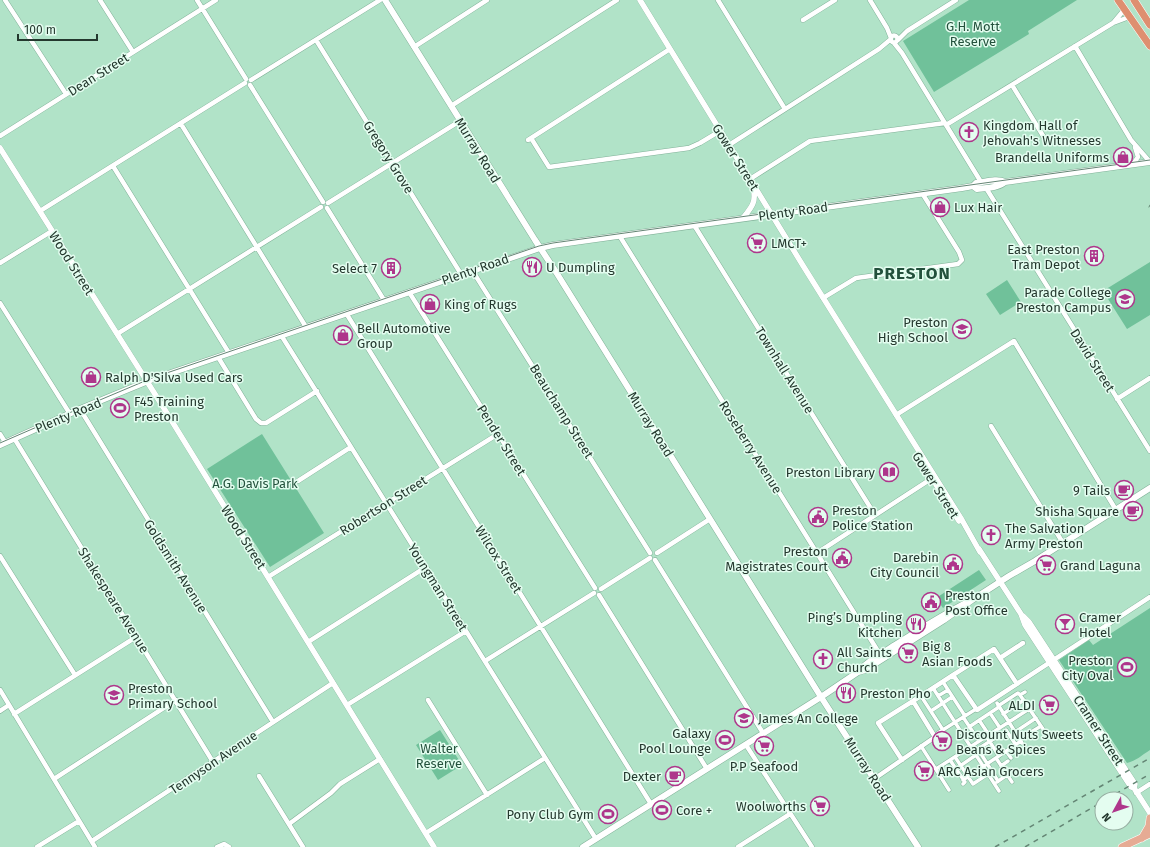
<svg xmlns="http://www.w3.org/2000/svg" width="1150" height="847" font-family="'Fira Sans',sans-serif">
  <rect width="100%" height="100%" fill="#b1e3c8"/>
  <!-- green -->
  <path fill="#70c19a" d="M969,0H1077L1028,31L1029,34L934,92L903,41Z
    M1150,262V315L1127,329L1103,291Z
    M1007,280L1021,302L1000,315L986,294Z
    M262,434L324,533L270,567L207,469Z
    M979,570L986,580L943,608L936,598Z
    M1150,608V750C1142,755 1136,761 1127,763L1059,660L1089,640L1093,645Z
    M440,730L462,765L438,780L416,745Z"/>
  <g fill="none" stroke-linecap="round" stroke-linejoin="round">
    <!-- pedestrian casing -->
    <g stroke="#81b198" stroke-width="4.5">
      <path id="pedestrian" d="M943,682L965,716
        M933,688L999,791
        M1025,692L1020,695L1043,729
        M921,696L943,730
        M938,696L948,690
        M997,703L1022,743
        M998,706L1018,693L1020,695
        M931,711L952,697
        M990,713L1000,728
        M1003,714L1024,700
        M963,717L979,741
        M979,720L989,735
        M969,727L999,707
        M1006,730L1016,745
        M1015,732L1036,718
        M938,733L976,709
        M986,736L999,756
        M1020,739L1041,726
        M921,746L949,790
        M1006,751L1011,758
        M955,757L973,784L988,774
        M996,758L1012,782
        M950,760L965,782L963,784
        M960,766L976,755
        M1001,766L1008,761
        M936,769L1029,709
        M963,780L1021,741
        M998,781L978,749L1006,731
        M997,782L1007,775"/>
    </g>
    <!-- minor casing -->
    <g stroke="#81b198" stroke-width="5.5">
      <path id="minor" d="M5,0L66,94
        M100,0L133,52
        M197,0L246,79
        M718,0L785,109
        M870,0L887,28L891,38
        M803,20L835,0
        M1114,22L1124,10
        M890.5 39a3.5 3.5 0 1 1 7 0a3.5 3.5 0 1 1-7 0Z
        M316,40L461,274
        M898,40L907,31L956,0
        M894,43L902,53L981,182
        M1075,46L1131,140L1150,162
        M414,47L487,0
        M251,80L380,0
        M250,85L323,202
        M1012,85L1045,139
        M451,106L617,0
        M181,124L306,327
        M946,125L1113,23L1129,17
        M0,136L216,0
        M531,138L549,167L689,148L700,143L720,131
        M528,140L670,49
        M729,145L879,49L891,39
        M1133,164L1138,157L1135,147
        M113,166L229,353
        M750,179L810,141L945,123
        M986,188L1150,451
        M328,203L460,121
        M327,208L384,300
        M40,211L245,83
        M694,225L875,515
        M619,235L881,656
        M0,263L52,231
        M472,270L650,553
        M409,292L595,588
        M823,298L856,278L958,264L962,260L959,252L922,193
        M0,303L70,414
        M346,313L651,804
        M117,334L321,207
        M281,335L596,839
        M218,357L256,419L261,423H266L317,391
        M1117,399L1150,378
        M80,409L273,722
        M896,415L1014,341L1116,510
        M991,426L1063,543
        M0,434L5,442
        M14,438L213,762
        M298,481L351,447
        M657,553L710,519
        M817,553L934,477
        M0,556L75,675
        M655,560L763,733
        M268,577L498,434
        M601,589L650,558
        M599,595L707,769
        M308,642L426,567
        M1000,658L1023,643
        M485,661L594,593
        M953,675L994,649L1017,684
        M0,690L95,847
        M428,700L487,795
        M347,705L466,631
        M0,711L9,705
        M14,714L136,637
        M746,745L812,847
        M902,760L878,723L913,701
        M259,776L303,847
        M54,779L176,700
        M874,779L935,737L913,701L953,675L977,710L1150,597
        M1136,793L1150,784
        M289,824L331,793L340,784L380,759
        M426,833L545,758
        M92,841L333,683
        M37,847L79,821
        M217,847L224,844L229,847
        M738,847L790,814"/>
    </g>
    <!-- tertiary casing -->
    <g stroke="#81b198" stroke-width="6">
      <path id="tertiary" d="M640,0L802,264L962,520L980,552
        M0,148L165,410L434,847
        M743,218C751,208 757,202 753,188
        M925,467L959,521
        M979,549L1021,614L1025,625L1131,787L1134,788L1150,813
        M1023,616L1029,622L1135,784L1134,788"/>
    </g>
    <!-- secondary casing -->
    <g stroke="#81b198" stroke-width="7">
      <path id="secondary" d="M385,0L535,240L556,272L821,697L918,847
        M973,186L976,183C985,182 997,178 1005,182
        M0,445L80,409L153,379L540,248L553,245L962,188L973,186L977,189C985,188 999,188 1005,182L1150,162
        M858,672L865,670L944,620L972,600L1009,576L1035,561L1150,488
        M583,847L821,697L858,672C867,661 883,653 895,645C921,629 945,613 972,600"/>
    </g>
    <!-- primary casing -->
    <g stroke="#fff" stroke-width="8">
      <path id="primary" d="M1142,838L1149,826L1150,818
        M1122,847L1150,834"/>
    </g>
    <!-- trunk casing -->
    <g stroke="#fff" stroke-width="8">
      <path id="trunk" d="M1118,0L1150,46
        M1134,0L1150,25"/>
    </g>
    <!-- pedestrian -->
    <use href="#pedestrian" stroke="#fff" stroke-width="3.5"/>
    <!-- minor -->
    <use href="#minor" stroke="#fff" stroke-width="4.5"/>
    <!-- tertiary -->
    <use href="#tertiary" stroke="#fff" stroke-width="5.5"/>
    <!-- secondary -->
    <use href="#secondary" stroke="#fff" stroke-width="6"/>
    <!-- primary -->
    <use href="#primary" stroke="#e6ab94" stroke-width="7"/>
    <!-- trunk -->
    <use href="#trunk" stroke="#de8f70" stroke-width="7"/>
    <!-- tram -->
    <path stroke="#648574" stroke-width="1" d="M1149,207L1150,205
      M0,443L69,413L152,378L539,246L553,243L1150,160"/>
    <!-- rail -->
    <path stroke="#648574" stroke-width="1.5" stroke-dasharray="5 5" stroke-linecap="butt" d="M1107,799L1150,774
      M995,847L1150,758
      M1025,847L1102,802"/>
  </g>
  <!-- icons -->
  <defs>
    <g id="church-ring" transform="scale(1)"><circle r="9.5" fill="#e4fdf0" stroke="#ae368b" stroke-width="1.5"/><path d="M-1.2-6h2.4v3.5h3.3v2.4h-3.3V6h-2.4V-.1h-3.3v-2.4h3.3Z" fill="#ae368b"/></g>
    <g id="shop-ring" transform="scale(1)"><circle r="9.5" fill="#e4fdf0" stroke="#ae368b" stroke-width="1.5"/><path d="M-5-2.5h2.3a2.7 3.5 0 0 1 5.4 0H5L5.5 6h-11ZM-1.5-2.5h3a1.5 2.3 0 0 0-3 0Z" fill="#ae368b"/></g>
    <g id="supermarket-ring" transform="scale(1)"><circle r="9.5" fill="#e4fdf0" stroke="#ae368b" stroke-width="1.5"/><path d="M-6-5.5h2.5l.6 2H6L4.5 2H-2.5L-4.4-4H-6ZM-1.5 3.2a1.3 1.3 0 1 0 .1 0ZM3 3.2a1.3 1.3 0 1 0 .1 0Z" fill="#ae368b"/></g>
    <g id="building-ring" transform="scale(1)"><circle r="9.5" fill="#e4fdf0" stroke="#ae368b" stroke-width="1.5"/><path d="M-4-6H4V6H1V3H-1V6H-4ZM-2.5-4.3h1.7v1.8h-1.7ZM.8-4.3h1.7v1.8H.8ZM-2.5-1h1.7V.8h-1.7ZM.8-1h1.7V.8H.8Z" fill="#ae368b"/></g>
    <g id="restaurant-ring" transform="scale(1)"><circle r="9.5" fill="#e4fdf0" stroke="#ae368b" stroke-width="1.5"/><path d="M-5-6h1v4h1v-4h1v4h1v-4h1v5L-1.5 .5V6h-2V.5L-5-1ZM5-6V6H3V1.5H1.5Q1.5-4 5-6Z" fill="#ae368b"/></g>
    <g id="school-ring" transform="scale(1)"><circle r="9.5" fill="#e4fdf0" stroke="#ae368b" stroke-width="1.5"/><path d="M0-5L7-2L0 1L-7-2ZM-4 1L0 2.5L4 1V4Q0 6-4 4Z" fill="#ae368b"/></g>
    <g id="stadium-ring" transform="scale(1)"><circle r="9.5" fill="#e4fdf0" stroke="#ae368b" stroke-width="1.5"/><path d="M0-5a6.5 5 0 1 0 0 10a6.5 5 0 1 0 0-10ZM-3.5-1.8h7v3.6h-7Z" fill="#ae368b"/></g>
    <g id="library-ring" transform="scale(1)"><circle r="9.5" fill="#e4fdf0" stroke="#ae368b" stroke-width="1.5"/><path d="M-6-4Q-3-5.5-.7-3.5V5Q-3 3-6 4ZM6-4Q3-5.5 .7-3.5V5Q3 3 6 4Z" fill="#ae368b"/></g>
    <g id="cafe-ring" transform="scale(1)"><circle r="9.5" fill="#e4fdf0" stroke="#ae368b" stroke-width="1.5"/><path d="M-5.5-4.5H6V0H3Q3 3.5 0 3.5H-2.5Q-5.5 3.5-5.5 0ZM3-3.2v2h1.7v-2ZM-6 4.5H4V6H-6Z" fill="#ae368b"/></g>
    <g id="civic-ring" transform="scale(1)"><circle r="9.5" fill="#e4fdf0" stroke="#ae368b" stroke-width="1.5"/><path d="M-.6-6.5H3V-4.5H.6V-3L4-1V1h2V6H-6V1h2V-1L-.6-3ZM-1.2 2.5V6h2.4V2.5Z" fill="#ae368b"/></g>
    <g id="bar-ring" transform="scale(1)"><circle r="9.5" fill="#e4fdf0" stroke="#ae368b" stroke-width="1.5"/><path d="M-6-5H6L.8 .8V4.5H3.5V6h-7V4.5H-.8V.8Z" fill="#ae368b"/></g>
    <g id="university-ring" transform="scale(1)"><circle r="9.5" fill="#e4fdf0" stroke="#ae368b" stroke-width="1.5"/><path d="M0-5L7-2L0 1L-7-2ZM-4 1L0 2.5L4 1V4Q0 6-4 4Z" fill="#ae368b"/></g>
  </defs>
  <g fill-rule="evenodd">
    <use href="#church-ring" x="969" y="132"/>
    <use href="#shop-ring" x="1123" y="157"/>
    <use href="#shop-ring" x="940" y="207"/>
    <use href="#supermarket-ring" x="757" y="243"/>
    <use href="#building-ring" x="1094" y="256"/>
    <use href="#restaurant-ring" x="532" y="267"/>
    <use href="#building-ring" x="391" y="268"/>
    <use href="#school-ring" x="1125" y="299"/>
    <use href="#shop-ring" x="430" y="304"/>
    <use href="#school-ring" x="962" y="329"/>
    <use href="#shop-ring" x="343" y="335"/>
    <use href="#shop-ring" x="91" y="377"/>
    <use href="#stadium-ring" x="120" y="408"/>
    <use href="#library-ring" x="889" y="472"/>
    <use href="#cafe-ring" x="1124" y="490"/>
    <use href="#cafe-ring" x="1133" y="511"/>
    <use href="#civic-ring" x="818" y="517"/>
    <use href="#church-ring" x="991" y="535"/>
    <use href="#civic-ring" x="842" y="558"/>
    <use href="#civic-ring" x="953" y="564"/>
    <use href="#supermarket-ring" x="1046" y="565"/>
    <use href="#civic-ring" x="931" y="602"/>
    <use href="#restaurant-ring" x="916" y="624"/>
    <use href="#bar-ring" x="1065" y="624"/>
    <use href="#supermarket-ring" x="908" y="653"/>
    <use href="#church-ring" x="823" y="659"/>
    <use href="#stadium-ring" x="1127" y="667"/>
    <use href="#restaurant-ring" x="846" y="693"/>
    <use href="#school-ring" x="114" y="695"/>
    <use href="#supermarket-ring" x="1049" y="705"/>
    <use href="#university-ring" x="744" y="718"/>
    <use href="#stadium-ring" x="725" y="740"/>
    <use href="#supermarket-ring" x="942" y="741"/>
    <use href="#supermarket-ring" x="764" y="746"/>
    <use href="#supermarket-ring" x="924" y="771"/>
    <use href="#cafe-ring" x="675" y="776"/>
    <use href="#supermarket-ring" x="820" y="806"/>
    <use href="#stadium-ring" x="662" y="810"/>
    <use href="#stadium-ring" x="608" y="814"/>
  </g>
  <g text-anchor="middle" stroke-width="3" stroke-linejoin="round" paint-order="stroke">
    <!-- park labels -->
    <g font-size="13" fill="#24523d" stroke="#e4fdf0">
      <text x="973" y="31">G.H. Mott<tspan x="973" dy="15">Reserve</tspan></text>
      <text x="255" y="488">A.G. Davis Park</text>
      <text x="439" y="753">Walter<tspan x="439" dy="15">Reserve</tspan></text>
    </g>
    <!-- street labels -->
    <g font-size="13" fill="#24382e" stroke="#e4fdf0">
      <text transform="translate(98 74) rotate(-32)" y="5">Dean Street</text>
      <text transform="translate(478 150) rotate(58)" y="5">Murray Road</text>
      <text transform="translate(389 157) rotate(58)" y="5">Gregory Grove</text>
      <text transform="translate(736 157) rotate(58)" y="5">Gower Street</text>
      <text transform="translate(793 211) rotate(-8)" y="5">Plenty Road</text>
      <text transform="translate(72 263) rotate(58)" y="5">Wood Street</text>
      <text transform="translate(475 269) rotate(-19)" y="5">Plenty Road</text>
      <text transform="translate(1093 360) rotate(58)" y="5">David Street</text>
      <text transform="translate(785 370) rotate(58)" y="5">Townhall Avenue</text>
      <text transform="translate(562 411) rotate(58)" y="5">Beauchamp Street</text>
      <text transform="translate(68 415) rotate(-23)" y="5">Plenty Road</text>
      <text transform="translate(651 424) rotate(58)" y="5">Murray Road</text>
      <text transform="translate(502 440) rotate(58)" y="5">Pender Street</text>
      <text transform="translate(751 447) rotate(58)" y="5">Roseberry Avenue</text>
      <text transform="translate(936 485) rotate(58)" y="5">Gower Street</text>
      <text transform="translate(383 505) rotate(-32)" y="5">Robertson Street</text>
      <text transform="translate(244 537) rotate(58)" y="5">Wood Street</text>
      <text transform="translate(499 559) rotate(58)" y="5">Wilcox Street</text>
      <text transform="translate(176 566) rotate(58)" y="5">Goldsmith Avenue</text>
      <text transform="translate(438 587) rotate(58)" y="5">Youngman Street</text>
      <text transform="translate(114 600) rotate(58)" y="5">Shakespeare Avenue</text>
      <text transform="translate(1099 730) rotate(57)" y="5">Cramer Street</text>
      <text transform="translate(213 762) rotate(-34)" y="5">Tennyson Avenue</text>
      <text transform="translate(868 769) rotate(57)" y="5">Murray Road</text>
    </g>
    <!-- poi labels -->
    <g font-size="13" fill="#24382e" stroke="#e4fdf0" text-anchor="start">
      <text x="983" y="130">Kingdom Hall of<tspan x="983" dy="15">Jehovah's Witnesses</tspan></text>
      <text x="1109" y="162" text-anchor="end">Brandella Uniforms</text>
      <text x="954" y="212">Lux Hair</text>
      <text x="771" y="248">LMCT+</text>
      <text x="1080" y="254" text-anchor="end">East Preston<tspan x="1080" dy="15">Tram Depot</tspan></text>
      <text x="546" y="272">U Dumpling</text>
      <text x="377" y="273" text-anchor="end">Select 7</text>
      <text x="1111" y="297" text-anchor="end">Parade College<tspan x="1111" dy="15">Preston Campus</tspan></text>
      <text x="444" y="309">King of Rugs</text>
      <text x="948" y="327" text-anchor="end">Preston<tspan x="948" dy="15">High School</tspan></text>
      <text x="357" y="333">Bell Automotive<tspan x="357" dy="15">Group</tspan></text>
      <text x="105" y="382">Ralph D'Silva Used Cars</text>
      <text x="134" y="406">F45 Training<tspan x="134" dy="15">Preston</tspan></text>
      <text x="875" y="477" text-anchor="end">Preston Library</text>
      <text x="1110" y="495" text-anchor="end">9 Tails</text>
      <text x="832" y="515">Preston<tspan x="832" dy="15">Police Station</tspan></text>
      <text x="1119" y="516" text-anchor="end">Shisha Square</text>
      <text x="1005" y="533">The Salvation<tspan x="1005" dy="15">Army Preston</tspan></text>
      <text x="828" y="556" text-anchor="end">Preston<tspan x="828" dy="15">Magistrates Court</tspan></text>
      <text x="939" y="562" text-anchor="end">Darebin<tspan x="939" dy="15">City Council</tspan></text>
      <text x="1060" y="570">Grand Laguna</text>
      <text x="945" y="600">Preston<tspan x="945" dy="15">Post Office</tspan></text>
      <text x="902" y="622" text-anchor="end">Ping’s Dumpling<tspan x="902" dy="15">Kitchen</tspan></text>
      <text x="1079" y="622">Cramer<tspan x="1079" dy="15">Hotel</tspan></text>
      <text x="922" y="651">Big 8<tspan x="922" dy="15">Asian Foods</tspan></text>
      <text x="837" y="657">All Saints<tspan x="837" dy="15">Church</tspan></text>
      <text x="1113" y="665" text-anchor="end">Preston<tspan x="1113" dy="15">City Oval</tspan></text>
      <text x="128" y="693">Preston<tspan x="128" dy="15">Primary School</tspan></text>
      <text x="860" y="698">Preston Pho</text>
      <text x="1035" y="710" text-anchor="end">ALDI</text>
      <text x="758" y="723">James An College</text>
      <text x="711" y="738" text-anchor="end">Galaxy<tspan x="711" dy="15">Pool Lounge</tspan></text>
      <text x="956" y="739">Discount Nuts Sweets<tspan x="956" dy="15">Beans &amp; Spices</tspan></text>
      <text x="764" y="771" text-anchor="middle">P.P Seafood</text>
      <text x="938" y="776">ARC Asian Grocers</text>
      <text x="661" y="781" text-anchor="end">Dexter</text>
      <text x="806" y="811" text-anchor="end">Woolworths</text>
      <text x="676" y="815">Core +</text>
      <text x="594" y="819" text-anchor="end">Pony Club Gym</text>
    </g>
    <!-- district labels -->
    <g font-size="17" font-weight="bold" letter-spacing="1" fill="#22503b" stroke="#e4fdf0">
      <text x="912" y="279">PRESTON</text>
    </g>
  </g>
  <!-- north arrow -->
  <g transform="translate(1114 811) rotate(230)"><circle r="19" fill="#e4fdf0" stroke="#97aea2"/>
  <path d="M0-3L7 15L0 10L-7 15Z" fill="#ae368b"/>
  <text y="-6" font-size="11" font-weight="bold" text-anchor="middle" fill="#24382e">N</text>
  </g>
  <!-- scale -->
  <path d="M18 34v6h79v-6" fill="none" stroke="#24382e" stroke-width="2"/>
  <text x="24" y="34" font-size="12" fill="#24382e" stroke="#e4fdf0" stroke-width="3" paint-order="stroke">100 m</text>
</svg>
